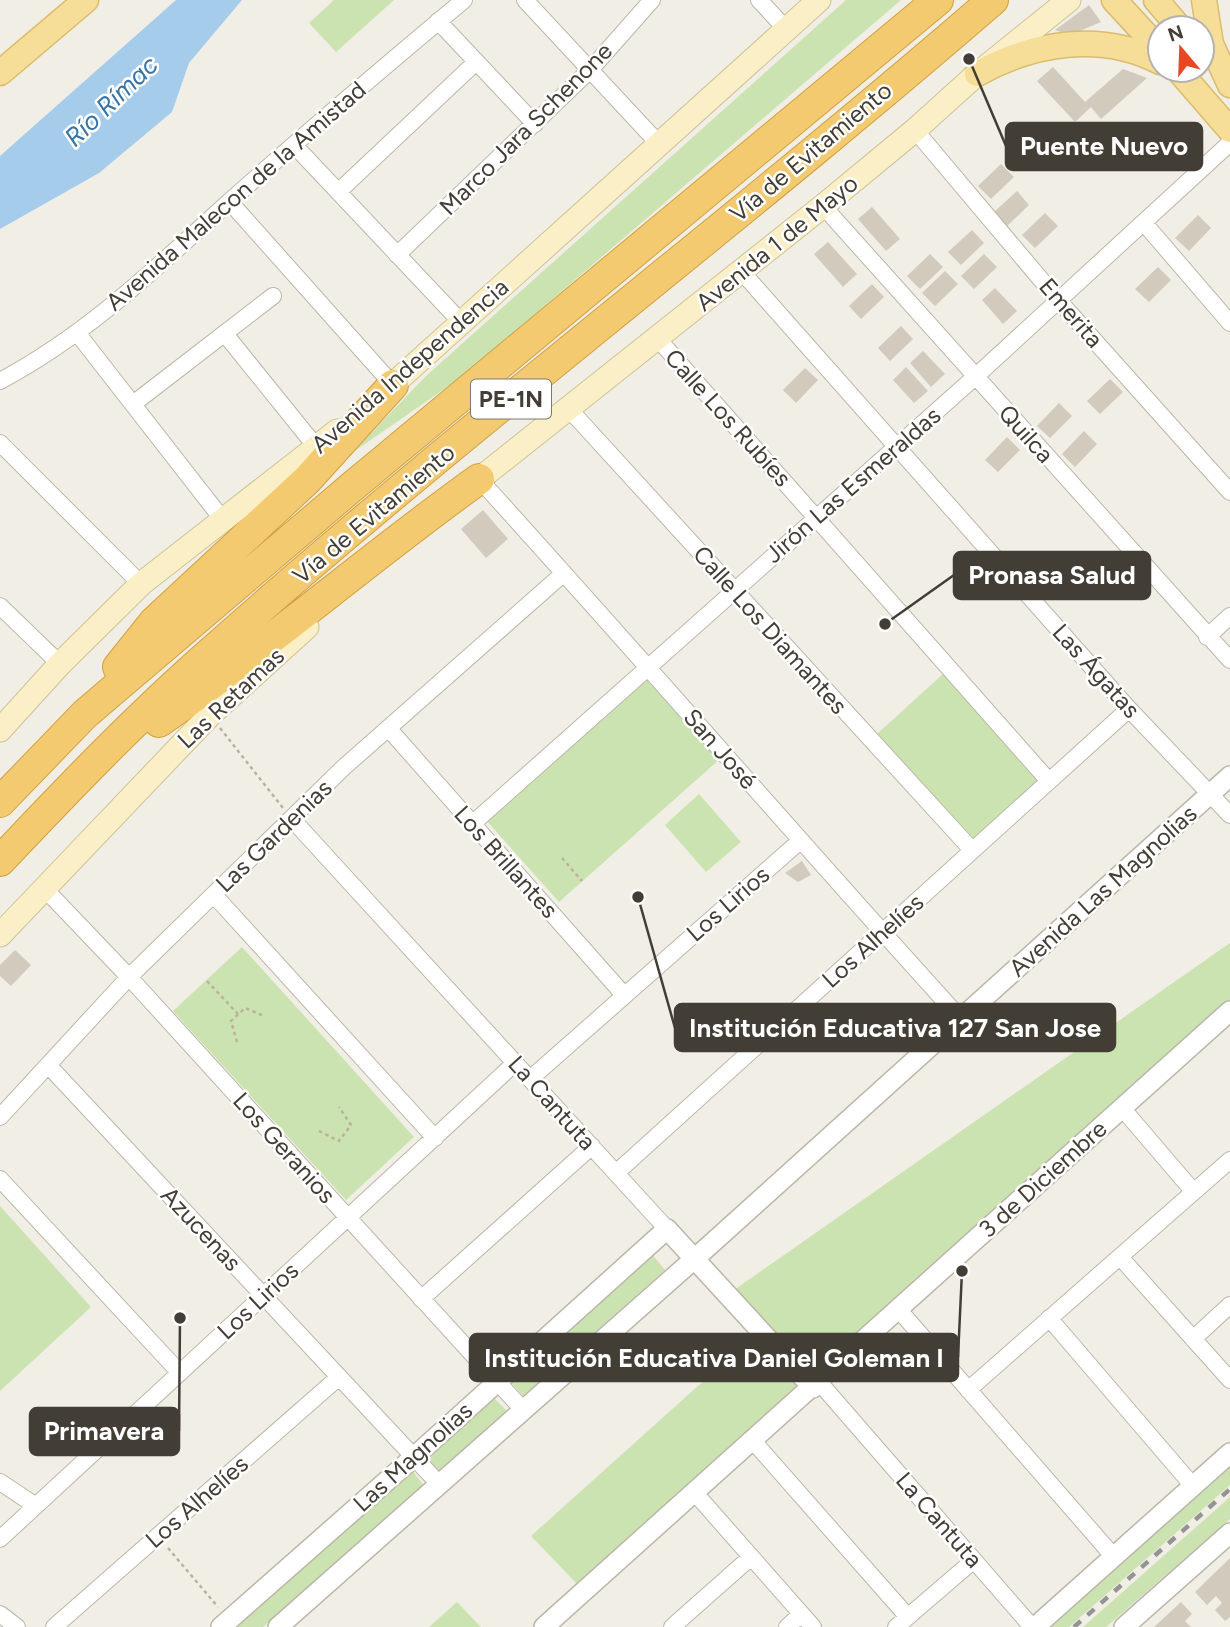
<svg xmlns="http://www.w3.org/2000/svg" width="1230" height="1627" font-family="Figtree,sans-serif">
  <rect width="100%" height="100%" fill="#f1eee5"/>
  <!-- green -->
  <path fill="#cbe3b1" d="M334,0H394L336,52L309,23Z
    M846,0H901L463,376L352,453L426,376Z
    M943,674L1040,780L975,840L877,734Z
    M647,677L721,758L559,902L485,819Z
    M699,794L741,842L706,872L665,825Z
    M1230,943V1000L816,1377L734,1290Z
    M242,947L414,1137L346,1200L173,1011Z
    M0,1206L91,1307L0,1391Z
    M651,1253L665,1270L523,1396L508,1379Z
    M758,1332L806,1385L579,1586L531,1536Z
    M493,1397L509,1413L438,1471L423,1454Z
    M1230,1462V1485L1069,1627H1045Z
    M412,1470L424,1486L263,1627H234Z
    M1230,1497V1519L1106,1627H1083Z
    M457,1602L481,1627H429Z"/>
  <!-- water -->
  <path fill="#a5ccea" d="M176,0H242L189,63L172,112L99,173L0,229V156Z"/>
  <!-- building -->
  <path fill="#d2cabc" d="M1089,5L1101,22L1070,35L1055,30Z
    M1053,67L1085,102L1123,69L1147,78L1101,119L1091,107L1075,122L1037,81Z
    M1001,164L1014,177L991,199L978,186Z
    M1017,191L1029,205L1006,227L993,213Z
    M872,207L900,239L886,251L858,219Z
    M1045,213L1058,226L1035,248L1022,235Z
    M1198,215L1211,228L1189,251L1175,238Z
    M972,230L984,243L961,265L948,252Z
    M828,242L857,274L843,287L814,254Z
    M930,254L943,267L920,289L907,276Z
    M984,254L997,267L974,289L961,276Z
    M1158,267L1171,280L1149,302L1135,289Z
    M945,271L958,284L935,306L922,293Z
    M872,284L884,297L861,319L849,306Z
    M995,288L1017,311L1003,324L982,300Z
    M901,326L913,339L890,361L878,348Z
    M923,351L945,374L931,387L910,363Z
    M906,367L928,391L914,403L893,380Z
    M805,368L818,380L796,403L783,390Z
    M1110,379L1123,392L1100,414L1087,401Z
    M1059,403L1072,416L1050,438L1037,426Z
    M1084,431L1097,444L1075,467L1062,454Z
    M1007,437L1020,450L998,472L985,460Z
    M483,510L508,539L486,558L461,529Z
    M802,861L811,875L798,882L785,873Z
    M15,950L31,965L11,986L0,976V965Z
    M1230,1558V1617L1225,1621L1215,1610L1222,1603L1216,1596L1207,1605L1195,1592Z
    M1181,1602L1192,1614L1185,1621L1191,1627H1154Z"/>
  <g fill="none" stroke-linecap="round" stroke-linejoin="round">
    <!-- minor casing -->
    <g stroke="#bcb6a9" stroke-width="18">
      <path id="minor" d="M525,0L659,144
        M759,0L786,29
        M438,21L535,124
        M915,130L1059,301L1230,492
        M294,145L461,322
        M338,192L476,62
        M230,202L393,385
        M823,206L1230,660
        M1144,223L1230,323
        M397,255L591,69L652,0
        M742,272L1129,709L1230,815
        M78,334L223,520
        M225,334L317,448
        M658,339L1048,780
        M0,381C87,335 157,267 230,201C306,133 385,66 464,0
        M133,404L273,296
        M569,409L972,850
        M0,443L141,584
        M479,479C641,657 798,840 961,1019
        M0,606L60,664
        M1207,637L1230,616
        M388,728L624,995
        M292,819L667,1229
        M472,824L975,377L1230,143
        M43,887L129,977L524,1411
        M214,895L435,1138
        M48,1065L440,1485
        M530,1079L800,841
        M1122,1108L1193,1191
        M0,1117L129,977L343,768L564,573
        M616,1173L1129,709
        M0,1179L180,1373
        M1120,1257L1230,1380
        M421,1299L592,1146
        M899,1310L1114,1557
        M1049,1318L1193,1486
        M1193,1339L1230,1305
        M819,1382L1032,1627
        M968,1390L1230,1160
        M753,1441L908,1617
        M0,1482L36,1506
        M695,1493L813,1627
        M0,1539L515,1063
        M0,1614L17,1627
        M54,1627L339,1377
        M672,1627L751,1557
        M787,1627L801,1614
        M896,1627L974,1560"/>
    </g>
    <!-- tertiary casing -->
    <g stroke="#bcb6a9" stroke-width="22">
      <path id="tertiary" d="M221,1627L414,1457L667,1229L813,1388
        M278,1627L701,1253L1230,776
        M544,1627L1230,1011
        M1035,1627L1230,1453
        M1124,1627L1230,1533"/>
    </g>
    <!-- secondary casing -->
    <g stroke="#cec298" stroke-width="25">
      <path id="secondary" d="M380,396L819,0
        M468,488L823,206L915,130L977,74L1069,0
        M0,730L60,664L141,584L337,431
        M0,935L210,715L307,627"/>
    </g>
    <!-- primary casing -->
    <g stroke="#dabc6b" stroke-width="27">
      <path id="primary" d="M1114,0L1160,50
        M1156,0L1180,28
        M1204,0L1211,44L1230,85
        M1178,70L1230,130
        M0,73L86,0
        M977,74C1032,43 1101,31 1160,62"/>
    </g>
    <!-- motorway casing -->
    <g stroke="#d1a040" stroke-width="32">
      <path id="motorway" d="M118,667L154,622L307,480L393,385
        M159,722C269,645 370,557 479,479
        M0,802L85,714L353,486L938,0
        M0,861C68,789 137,717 211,652C465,426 737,222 993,0"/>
    </g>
    <!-- path -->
    <path stroke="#bcb29b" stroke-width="2.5" stroke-dasharray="3.5 3.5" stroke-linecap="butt" d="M220,728L283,808
      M562,858L582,881
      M207,981L238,1014
      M237,1042L231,1021L245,1008L264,1016
      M319,1131L339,1141L351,1125L339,1107
      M168,1548L218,1607"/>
    <!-- minor -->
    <use href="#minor" stroke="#fff" stroke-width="16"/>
    <!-- tertiary -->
    <use href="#tertiary" stroke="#fff" stroke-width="19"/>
    <!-- secondary -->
    <use href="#secondary" stroke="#faefc6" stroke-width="23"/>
    <!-- primary -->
    <use href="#primary" stroke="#f6de99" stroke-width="24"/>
    <!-- motorway -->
    <use href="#motorway" stroke="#f3ca6f" stroke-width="30"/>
    <!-- rail -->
    <path stroke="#949494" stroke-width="4.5" stroke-dasharray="9 9" stroke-linecap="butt" d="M1074,1627L1230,1489"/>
  </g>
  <g text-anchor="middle" stroke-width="5" stroke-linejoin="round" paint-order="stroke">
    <!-- shield labels -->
    <rect fill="#fff" stroke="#7b7872" stroke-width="2" x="471" y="379.5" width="80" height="39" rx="5"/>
    <g font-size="23" font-weight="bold" fill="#433e35">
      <text x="511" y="407">PE-1N</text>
    </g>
    <!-- street labels -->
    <g font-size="24" fill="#433e35" stroke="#fff">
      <text transform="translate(526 129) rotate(-45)" y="8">Marco Jara Schenone</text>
      <text transform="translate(811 152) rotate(-40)" y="8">Vía de Evitamiento</text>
      <text transform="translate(236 196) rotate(-41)" y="8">Avenida Malecon de la Amistad</text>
      <text transform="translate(777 243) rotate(-39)" y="8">Avenida 1 de Mayo</text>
      <text transform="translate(1071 313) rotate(49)" y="8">Emerita</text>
      <text transform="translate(410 366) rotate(-41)" y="8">Avenida Independencia</text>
      <text transform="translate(728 418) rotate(48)" y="8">Calle Los Rubíes</text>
      <text transform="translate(1026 434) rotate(48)" y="8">Quilca</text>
      <text transform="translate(853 485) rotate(-41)" y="8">Jirón Las Esmeraldas</text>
      <text transform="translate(374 514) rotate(-40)" y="8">Vía de Evitamiento</text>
      <text transform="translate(770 630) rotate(48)" y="8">Calle Los Diamantes</text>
      <text transform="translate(1096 671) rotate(48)" y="8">Las Ágatas</text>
      <text transform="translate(231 698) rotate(-43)" y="8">Las Retamas</text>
      <text transform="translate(720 749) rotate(49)" y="8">San José</text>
      <text transform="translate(274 836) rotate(-44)" y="8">Las Gardenias</text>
      <text transform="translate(506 862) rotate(48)" y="8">Los Brillantes</text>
      <text transform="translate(1103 891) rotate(-42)" y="8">Avenida Las Magnolias</text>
      <text transform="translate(728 904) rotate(-41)" y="8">Los Lirios</text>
      <text transform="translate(873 941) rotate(-42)" y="8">Los Alhelíes</text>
      <text transform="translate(552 1103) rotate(48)" y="8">La Cantuta</text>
      <text transform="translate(284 1148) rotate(48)" y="8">Los Geranios</text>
      <text transform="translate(1043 1179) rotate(-42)" y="8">3 de Diciembre</text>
      <text transform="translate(201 1229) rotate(47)" y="8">Azucenas</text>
      <text transform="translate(258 1301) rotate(-43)" y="8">Los Lirios</text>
      <text transform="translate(413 1457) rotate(-42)" y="8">Las Magnolias</text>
      <text transform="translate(197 1502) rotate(-41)" y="8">Los Alhelíes</text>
      <text transform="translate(939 1520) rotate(49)" y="8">La Cantuta</text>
    </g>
    <!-- water labels -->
    <g font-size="26" font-style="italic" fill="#3774a6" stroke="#fff">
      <text transform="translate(111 101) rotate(-44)" y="9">Río Rímac</text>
    </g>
  </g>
  <!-- callouts -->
  <path fill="none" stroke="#433e35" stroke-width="2.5" d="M969 59L1006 146M885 624L954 575M638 897L675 1028M962 1271L958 1357M180 1318L179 1431"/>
  <g fill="#433e35" stroke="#fff" stroke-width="2.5">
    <circle cx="969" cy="59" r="7"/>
    <circle cx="885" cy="624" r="7"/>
    <circle cx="638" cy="897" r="7"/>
    <circle cx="962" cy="1271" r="7"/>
    <circle cx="180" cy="1318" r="7"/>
  </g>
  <g fill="#433e35" stroke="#433e35" stroke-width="2.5">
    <rect x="1006" y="123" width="196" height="47" rx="7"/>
    <rect x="954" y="552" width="196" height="47" rx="7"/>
    <rect x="675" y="1004" width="440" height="47" rx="7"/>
    <rect x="470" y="1334" width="488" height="47" rx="7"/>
    <rect x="30" y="1408" width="149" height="47" rx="7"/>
  </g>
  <g font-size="26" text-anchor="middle" font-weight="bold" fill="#fff">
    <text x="1104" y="155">Puente Nuevo</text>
    <text x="1052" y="584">Pronasa Salud</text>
    <text x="895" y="1037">Institución Educativa 127 San Jose</text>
    <text x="714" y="1367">Institución Educativa Daniel Goleman I</text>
    <text x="104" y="1440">Primavera</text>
  </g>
  <!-- north arrow -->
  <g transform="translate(1181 49) rotate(341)"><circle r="33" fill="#ffffff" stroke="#b4b2ae" stroke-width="2"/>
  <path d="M0-5L12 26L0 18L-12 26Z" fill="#e94724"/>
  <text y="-10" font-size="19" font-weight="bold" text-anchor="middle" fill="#433e35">N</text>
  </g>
</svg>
